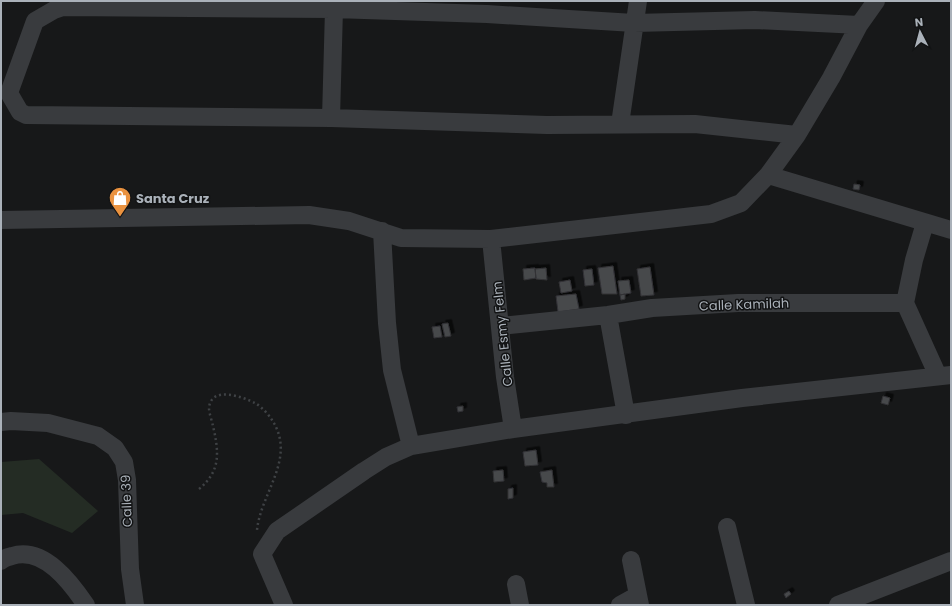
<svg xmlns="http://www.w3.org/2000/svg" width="952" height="606" font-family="Poppins,sans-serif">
  <defs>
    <filter id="shadow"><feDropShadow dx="3.5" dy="-3.5" stdDeviation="0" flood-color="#0009"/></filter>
  </defs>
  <rect width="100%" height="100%" fill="#171819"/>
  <!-- green -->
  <path fill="#242c24" d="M39,459L98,511L72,533L23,513L1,515V462Z"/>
  <!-- building -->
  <path fill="#47484c" stroke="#323235" filter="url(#shadow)" d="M854,184L860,185L859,190L853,189Z
    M613,266L617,294H602L598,268Z
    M650,267L654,295L641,296L637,269Z
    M535,268L536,278L524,280L523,269Z
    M546,268L547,280L536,279L535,269Z
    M592,269L594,285L585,286L583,270Z
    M570,280L572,291L561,293L559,282Z
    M629,280L631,293L620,295L618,281Z
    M576,294L579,309L558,312L556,296Z
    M625,294V299L621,300L620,295Z
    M448,323L451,336L445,337L442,324Z
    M440,326L442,337L434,338L432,327Z
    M883,396L890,398L888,405L881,403Z
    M463,406V411L458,412L457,407Z
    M536,450L538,465L525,466L523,452Z
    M503,470L504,481L494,482L493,471Z
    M552,470L554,487H547V483L542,482L540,472Z
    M513,488V498L508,499V489Z
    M789,591L791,594L786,598L784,594Z"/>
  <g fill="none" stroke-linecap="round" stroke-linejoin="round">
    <!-- path -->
    <path stroke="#3f4245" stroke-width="2.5" stroke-dasharray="2 3" stroke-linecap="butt" d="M199,489C221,471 219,452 213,426C212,421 209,413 209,408C211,385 243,397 255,403C262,407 268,414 272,420C297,458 261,492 257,530"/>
    <!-- street -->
    <path stroke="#393b3e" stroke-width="18" d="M331,118L334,9
      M620,124L638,1
      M797,135L695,124L547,125L331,118L26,115L20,112L9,93L35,21L54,10L63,7L334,9L487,14L634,23L755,20L859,25
      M768,175L951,230
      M1,220L309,215L349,221L401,238L491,239L711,214L741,203L768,175L797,135L831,78L859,25L876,1
      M382,231L387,323L392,370L411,446
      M491,239L505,377L513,429
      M905,303L914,260L925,223
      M905,303L938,376
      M608,315L626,415
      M501,326L608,315L652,308L738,303H905
      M1,422L11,421L48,423L98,436L115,448L124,462L127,480L130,569L135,605
      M727,527L746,605
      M631,560L640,605
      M1,561C4,558 8,557 12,556C44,546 71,583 86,605
      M516,584L520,605
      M284,605L262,554L277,531L364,471L386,457L411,446L513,429L742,398L951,375
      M620,605L638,595
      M838,605L951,561"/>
  </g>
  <!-- icons -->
  <defs>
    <g id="shop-pin" transform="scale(1.15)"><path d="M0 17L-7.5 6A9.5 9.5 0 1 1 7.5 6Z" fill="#ea923f" stroke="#121314"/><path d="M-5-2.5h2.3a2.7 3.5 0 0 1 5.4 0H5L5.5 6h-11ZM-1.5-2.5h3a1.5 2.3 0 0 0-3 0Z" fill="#fff"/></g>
  </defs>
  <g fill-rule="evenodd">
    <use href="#shop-pin" x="120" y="198"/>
  </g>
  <g text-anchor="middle" stroke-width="3" stroke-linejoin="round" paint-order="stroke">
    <!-- poi labels -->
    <g font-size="13" font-weight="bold" fill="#aab1b9" stroke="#121314" text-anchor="start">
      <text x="136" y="203">Santa Cruz</text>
    </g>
    <!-- street labels -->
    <g font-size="13" fill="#aab1b9" stroke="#121314">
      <text transform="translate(744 304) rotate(-2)" y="5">Calle Kamilah</text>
      <text transform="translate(502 334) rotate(-96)" y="5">Calle Esmy Felm</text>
      <text transform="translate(126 501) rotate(-92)" y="5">Calle 39</text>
    </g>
  </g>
  <!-- border -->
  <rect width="952" height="606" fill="none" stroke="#aab1b9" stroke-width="4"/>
  <!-- north arrow -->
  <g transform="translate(920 32) rotate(354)" stroke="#121314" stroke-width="3" paint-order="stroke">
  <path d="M0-3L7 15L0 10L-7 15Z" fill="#aab1b9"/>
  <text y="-6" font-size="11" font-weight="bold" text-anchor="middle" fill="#aab1b9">N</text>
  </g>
</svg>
